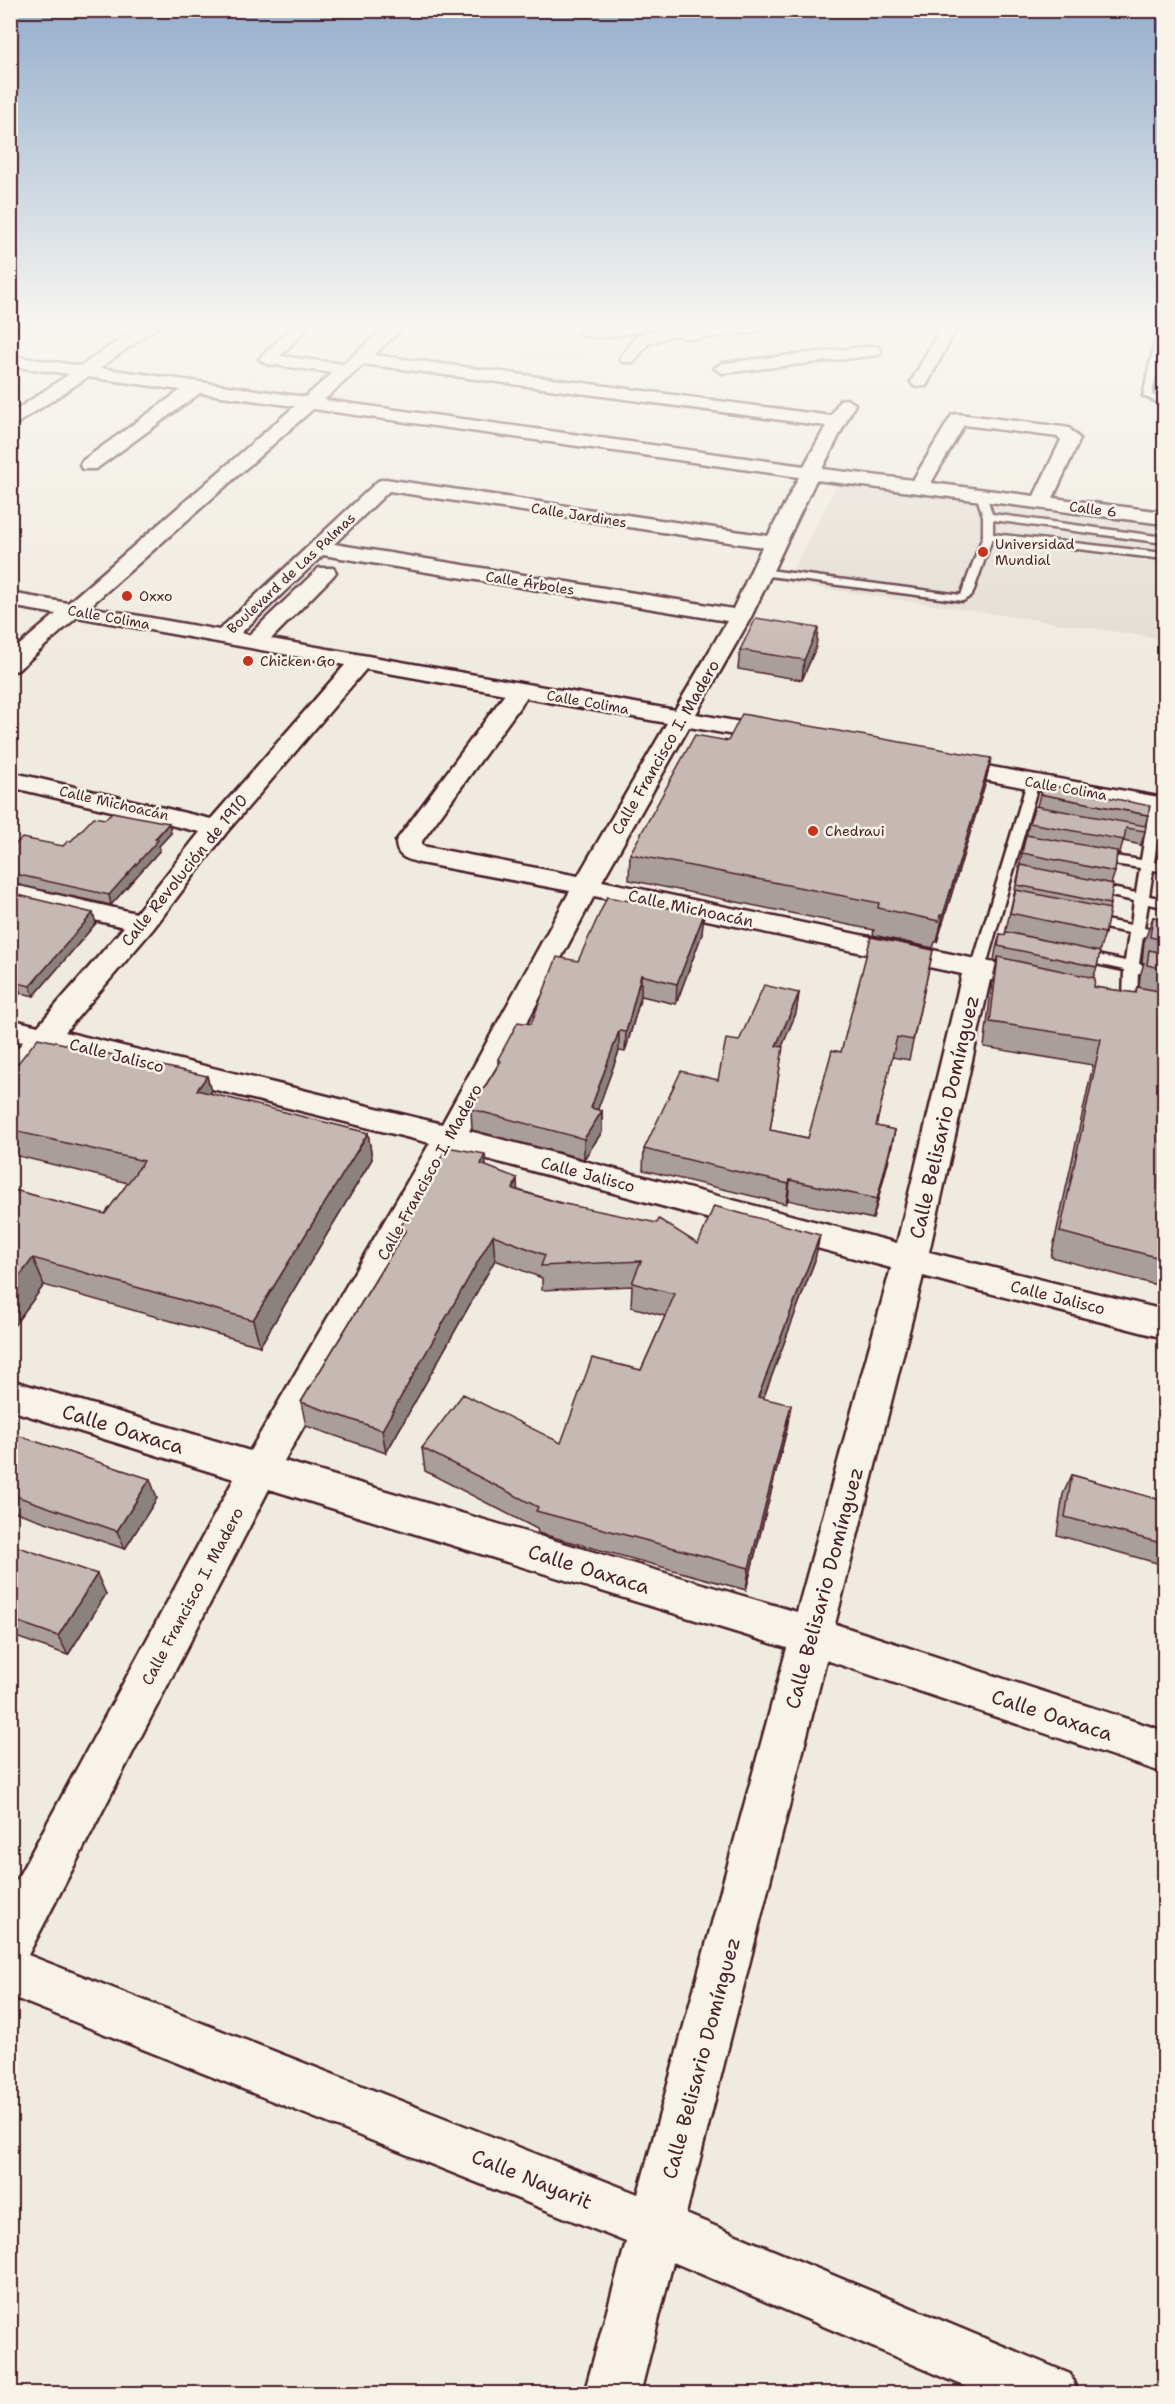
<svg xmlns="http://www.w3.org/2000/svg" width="1175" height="2404" font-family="'Shantell Sans',sans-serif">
  <rect width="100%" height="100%" fill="#f0ebe0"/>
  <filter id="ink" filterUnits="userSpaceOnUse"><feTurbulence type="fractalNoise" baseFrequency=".0167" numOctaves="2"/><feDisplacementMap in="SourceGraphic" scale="12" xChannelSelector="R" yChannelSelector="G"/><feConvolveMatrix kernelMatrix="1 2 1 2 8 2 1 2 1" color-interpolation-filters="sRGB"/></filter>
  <g filter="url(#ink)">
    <!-- built -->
    <path fill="#e3dcd2" d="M414,327H566L585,353L572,363L400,341Z
      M840,479L1164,520V639L786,583Z"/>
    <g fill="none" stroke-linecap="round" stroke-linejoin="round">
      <!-- service casing -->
      <g stroke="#4a1f2b" stroke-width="5">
        <path id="service" d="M1158,327H1164V334L1152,395L1164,399V405L1143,396Z
          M981,491L986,494L992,514L1164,537V543L993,520V534L1164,553V559L992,539L972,595L963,601L761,575L756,572L761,569L961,595L983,536V516L976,494Z
          M1033,778L1039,782L985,969L983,972H973L971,969L1027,782Z
          M1156,801L1162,805L1154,862L1164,864V872L1153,870L1149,896L1164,899V907L1148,904L1144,928L1164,932V940L1143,936L1139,964L1164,970V978L1138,973L1137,1000L1130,1005L1123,1000L1124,970L1073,959L1071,956L1078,951L1125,961L1129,933L1084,924L1077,920L1084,916L1131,925L1134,901L1087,891L1085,888L1092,884L1136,893L1140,868L1094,861L1087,857L1094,853L1141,860L1150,805Z"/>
      </g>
      <!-- minor casing -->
      <g stroke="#4a1f2b" stroke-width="5">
        <path id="minor" d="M138,327H157L100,368L305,397L333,373L267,364L259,359L292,327H304L306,330L280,356L343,364L386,327H404L374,355L831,416L840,400L846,399L855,404L822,469L913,480L952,415L958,414L1063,427L1069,428L1080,439L1053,498L1164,512V524L816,480L751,617L696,714L779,729L788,731L791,736L788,741L779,743L689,727L602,881L1009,966L1013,973L1009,980L999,982L990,980L929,1252L1164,1310V1338L923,1276L835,1624L1164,1731V1773L826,1660L686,2214L1070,2374L1078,2394H983L673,2262L640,2394H584L626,2242L10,1996V1892L234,1479L10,1410V1380L250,1451L430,1143L51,1049L21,1084L10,1087V1057L23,1042L10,1039V1019L38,1026L124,927L10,900V884L136,913L200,832L10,787V772L211,819L345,665L77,617L18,670L10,672V653L56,614L10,606V593L68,603L295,406L200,393L96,469H82L80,465L82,461L181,390L88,377L10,428V414L69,374L10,366V356L81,366ZM364,364L826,426L804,466L324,400ZM313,409L799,477L768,536L385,479L378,481L219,630L89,607ZM964,425L1058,437L1061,440L1034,496L931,483ZM389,491L762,547L733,609L334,544ZM323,555L727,621L675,710L271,639L333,576L336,572L333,568H319L249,635L241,633ZM366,669L505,694L396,841C396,857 406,859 420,863L570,891L442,1124L65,1032L153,929L226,833ZM526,698L667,723L578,876L422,846V841ZM594,896L962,974L897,1243L469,1131ZM458,1151L891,1268L797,1612L284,1461ZM269,1489L787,1648L638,2194L28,1955Z
          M597,327H645C638,335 586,341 579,333L581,330Z
          M663,327L690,329L765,327L757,332L690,339L673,335L648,344L634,362H622L620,358L636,336Z
          M941,327H957L926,386H914L911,382Z
          M873,346L879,347L881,351L879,355L723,373L714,368L723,363Z
          M942,758L1164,798V814L933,770L930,765L933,760Z"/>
      </g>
      <!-- service -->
      <use href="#service" fill="#f7f3e8" fill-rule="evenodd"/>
      <!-- minor -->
      <use href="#minor" fill="#f7f3e8" fill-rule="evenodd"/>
    </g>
    <!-- wall -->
    <path fill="#aa9e9a" stroke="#4a1f2b" stroke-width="1.5" d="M818,628L816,647L802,680L738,669L740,650Z
      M728,741L991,758L985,784L937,942H935L933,948L873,935L874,930L629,880L630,854Z
      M1040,794L1148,815L1145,826V831L1141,845L1123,841L1120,854L1117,853L1115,872L1111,884L1110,904L1105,933L1099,952L1097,967L1093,978L1094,987L1135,993L1137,987H1139L1140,976L1144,963L1142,962L1144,942L1153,917L1164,919V1287L1051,1257L1093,1065L984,1047L992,983L997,961L994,960L996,948L1000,934L1005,935V934L1020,867H1019L1023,849L1029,823L1037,806Z
      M1164,814V862L1157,860L1159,844L1163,832L1161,831L1162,823Z
      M171,833L159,846L160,850L111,905L10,883V849L63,846L71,841Z
      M10,893L96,923L34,996L21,993L14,1000L10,999Z
      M702,934L676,1004L641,996L625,1052L619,1051L597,1110L602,1111V1132L584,1159L472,1130L471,1109L498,1065V1059L531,1024L578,961Z
      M933,950L909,1060L892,1057L876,1126L895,1130L873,1219L788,1200L786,1204L643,1170L644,1149L718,1080L739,1041L799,993L796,1013L782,1046L780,1067L770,1130L808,1138L841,1052Z
      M10,1073L207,1076L211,1094L368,1133L372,1159L260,1346L44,1285L10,1331V1189L105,1214L128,1183L10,1154Z
      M486,1166L518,1190L698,1244L815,1260L763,1399L787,1429L746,1590L538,1533L537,1529L425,1471L422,1448L561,1443L641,1370L665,1316L631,1307L632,1286L542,1290V1278L495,1260L386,1453L306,1426L301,1402L402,1236L401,1226Z
      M10,1433L157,1498L125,1549L10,1510Z
      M1072,1475L1164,1501V1565L1057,1535L1063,1494Z
      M10,1544L106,1594L68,1655L10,1635Z"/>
    <!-- shaded-wall -->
    <path fill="#8b817d" stroke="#4a1f2b" stroke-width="1.5" d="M818,628L816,647L802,680L804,660Z
      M991,758L985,784L937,942L943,915Z
      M169,823L171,833L159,846L160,850L111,905L109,895Z
      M93,913L96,923L34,996L30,986Z
      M704,914L702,934L676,1004L677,984Z
      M641,975V996L625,1052L626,1032Z
      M18,983L21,993L14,1000L11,990Z
      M799,993L796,1013L774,1066L776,1046Z
      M619,1031V1051L591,1128V1108Z
      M207,1076L214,1103L197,1090Z
      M602,1111V1132L584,1159V1139Z
      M895,1130L891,1151L873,1219L877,1199Z
      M368,1133L372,1159L260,1346L253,1320Z
      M485,1154L487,1179L481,1164Z
      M517,1178L518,1202L513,1189Z
      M790,1180L788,1200L786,1204L789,1184Z
      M493,1235L495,1260L386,1453L382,1430Z
      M820,1235L815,1260L755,1421L758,1397Z
      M33,1258L44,1285L10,1331V1289Z
      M791,1405L787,1429L746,1590L749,1568Z
      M150,1479L157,1498L125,1549L117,1531Z
      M97,1574L106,1594L68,1655L58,1636Z"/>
    <!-- building -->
    <path fill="#c6b8b3" stroke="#4a1f2b" stroke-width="1.5" d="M756,618L818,628L804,660L740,650Z
      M742,714L991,758L943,915H940L939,921L878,908L879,903L630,854L695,735L728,741Z
      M1044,784L1150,806L1148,815L1040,794Z
      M1035,806L1146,826L1145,831L1126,828L1124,840L1029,823Z
      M112,812L169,823L155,839L158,840L109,895L10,873V849L22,838L63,846L68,841H71L94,817L105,819Z
      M1163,830H1164V847L1161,846Z
      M1026,835L1117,851L1115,872L1022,853Z
      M1021,865L1113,884L1110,904L1017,885Z
      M1016,890L1110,909L1105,933L1010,913Z
      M10,893L93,913L30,986L18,983L11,990Z
      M607,897L704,914L677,984L641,975L626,1032L619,1031L591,1108L602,1111L584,1139L471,1109L501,1061L498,1059L518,1022L531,1024L557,957L578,961Z
      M1153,917L1164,919V940L1150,937Z
      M1006,932L1100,952L1097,967L998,946L1000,934L1005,935Z
      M871,937L933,950L913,1040L897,1037L876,1126L895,1130L877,1199L790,1180L789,1184L644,1149L681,1071L718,1080L726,1039L739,1041L764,985L799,993L776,1046L783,1047L770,1130L808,1138L832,1050L841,1052Z
      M1149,950L1164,953V969L1147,965Z
      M998,957L1095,978L1094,987L1136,993L1137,987L1164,992V1259L1060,1232L1101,1039L990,1022Z
      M38,1038L207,1076L197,1090L368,1133L253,1320L33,1258L10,1289V1189L105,1214L144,1161L10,1130V1073Z
      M447,1147L485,1154L481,1164L517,1178L513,1189L560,1203L657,1223L659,1219L698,1244L714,1206L820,1235L758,1397L791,1405L749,1568L536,1511L538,1507L422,1448L463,1394L561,1443L592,1358L641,1370L675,1294L632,1283L641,1261L541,1266L545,1255L493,1235L382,1430L301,1402L406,1230L401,1226Z
      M10,1433L150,1479L117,1531L10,1494Z
      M1072,1475L1164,1501V1544L1065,1517Z
      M10,1544L97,1574L58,1636L10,1619Z"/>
  </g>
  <!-- sky -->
  <linearGradient id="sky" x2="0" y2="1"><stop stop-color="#94aecc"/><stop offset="0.49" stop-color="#f8f6f1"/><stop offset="1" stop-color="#f8f6f1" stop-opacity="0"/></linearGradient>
  <rect width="1175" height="664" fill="url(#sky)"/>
  <!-- markers -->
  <g fill="#c8321e" stroke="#f7f3e8" stroke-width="2">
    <circle cx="983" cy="552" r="6"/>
    <circle cx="127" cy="596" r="6"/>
    <circle cx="248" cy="661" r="6"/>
    <circle cx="813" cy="831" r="6"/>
  </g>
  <g text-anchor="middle" stroke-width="5" stroke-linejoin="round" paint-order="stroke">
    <!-- far-street labels -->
    <g font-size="14" fill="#4a1f2b" stroke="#f7f3e8">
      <text transform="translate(1093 509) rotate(7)" y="5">Calle 6</text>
      <text transform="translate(579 515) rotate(9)" y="5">Calle Jardines</text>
      <text transform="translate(291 573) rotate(-43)" y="5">Boulevard de Las Palmas</text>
      <text transform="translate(530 583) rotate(9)" y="5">Calle Árboles</text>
      <text transform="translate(109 617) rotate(10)" y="5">Calle Colima</text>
      <text transform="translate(588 702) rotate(10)" y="5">Calle Colima</text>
      <text transform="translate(1066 788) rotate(10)" y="5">Calle Colima</text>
      <text transform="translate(114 803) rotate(13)" y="5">Calle Michoacán</text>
    </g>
    <!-- far-poi labels -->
    <g font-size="14" fill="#4a1f2b" stroke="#f7f3e8" text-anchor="start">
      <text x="995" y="549">Universidad<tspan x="995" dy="16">Mundial</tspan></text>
      <text x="139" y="601">Oxxo</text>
      <text x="260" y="666">Chicken Go</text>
      <text x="825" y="836">Chedraui</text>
    </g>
    <!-- street labels -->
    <g font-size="16" fill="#4a1f2b" stroke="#f7f3e8">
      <text transform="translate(665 747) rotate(-60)" y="6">Calle Francisco I. Madero</text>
      <text transform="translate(184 870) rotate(-51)" y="6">Calle Revolución de 1910</text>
      <text transform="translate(691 908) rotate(12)" y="6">Calle Michoacán</text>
      <text transform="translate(117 1055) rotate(14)" y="6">Calle Jalisco</text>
      <text transform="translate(429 1172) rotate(-61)" y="6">Calle Francisco I. Madero</text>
      <text transform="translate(588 1174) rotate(15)" y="6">Calle Jalisco</text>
      <text transform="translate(1058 1297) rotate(14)" y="6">Calle Jalisco</text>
      <text transform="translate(192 1596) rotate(-62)" y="6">Calle Francisco I. Madero</text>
    </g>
    <!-- near-street labels -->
    <g font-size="20" fill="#4a1f2b" stroke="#f7f3e8">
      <text transform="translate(944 1117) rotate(-77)" y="7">Calle Belisario Domínguez</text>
      <text transform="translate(123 1429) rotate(17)" y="7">Calle Oaxaca</text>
      <text transform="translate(589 1569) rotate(17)" y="7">Calle Oaxaca</text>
      <text transform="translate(824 1588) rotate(-75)" y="7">Calle Belisario Domínguez</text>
      <text transform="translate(1052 1715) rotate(18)" y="7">Calle Oaxaca</text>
      <text transform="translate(701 2058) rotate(-75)" y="7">Calle Belisario Domínguez</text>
      <text transform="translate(532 2179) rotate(22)" y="7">Calle Nayarit</text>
    </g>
  </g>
  <!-- margin -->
  <rect width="1175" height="2404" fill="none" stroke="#f7f3e8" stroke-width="36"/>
  <rect x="18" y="18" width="1139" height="2368" fill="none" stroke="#4a1f2b" stroke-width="2" filter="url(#ink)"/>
</svg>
